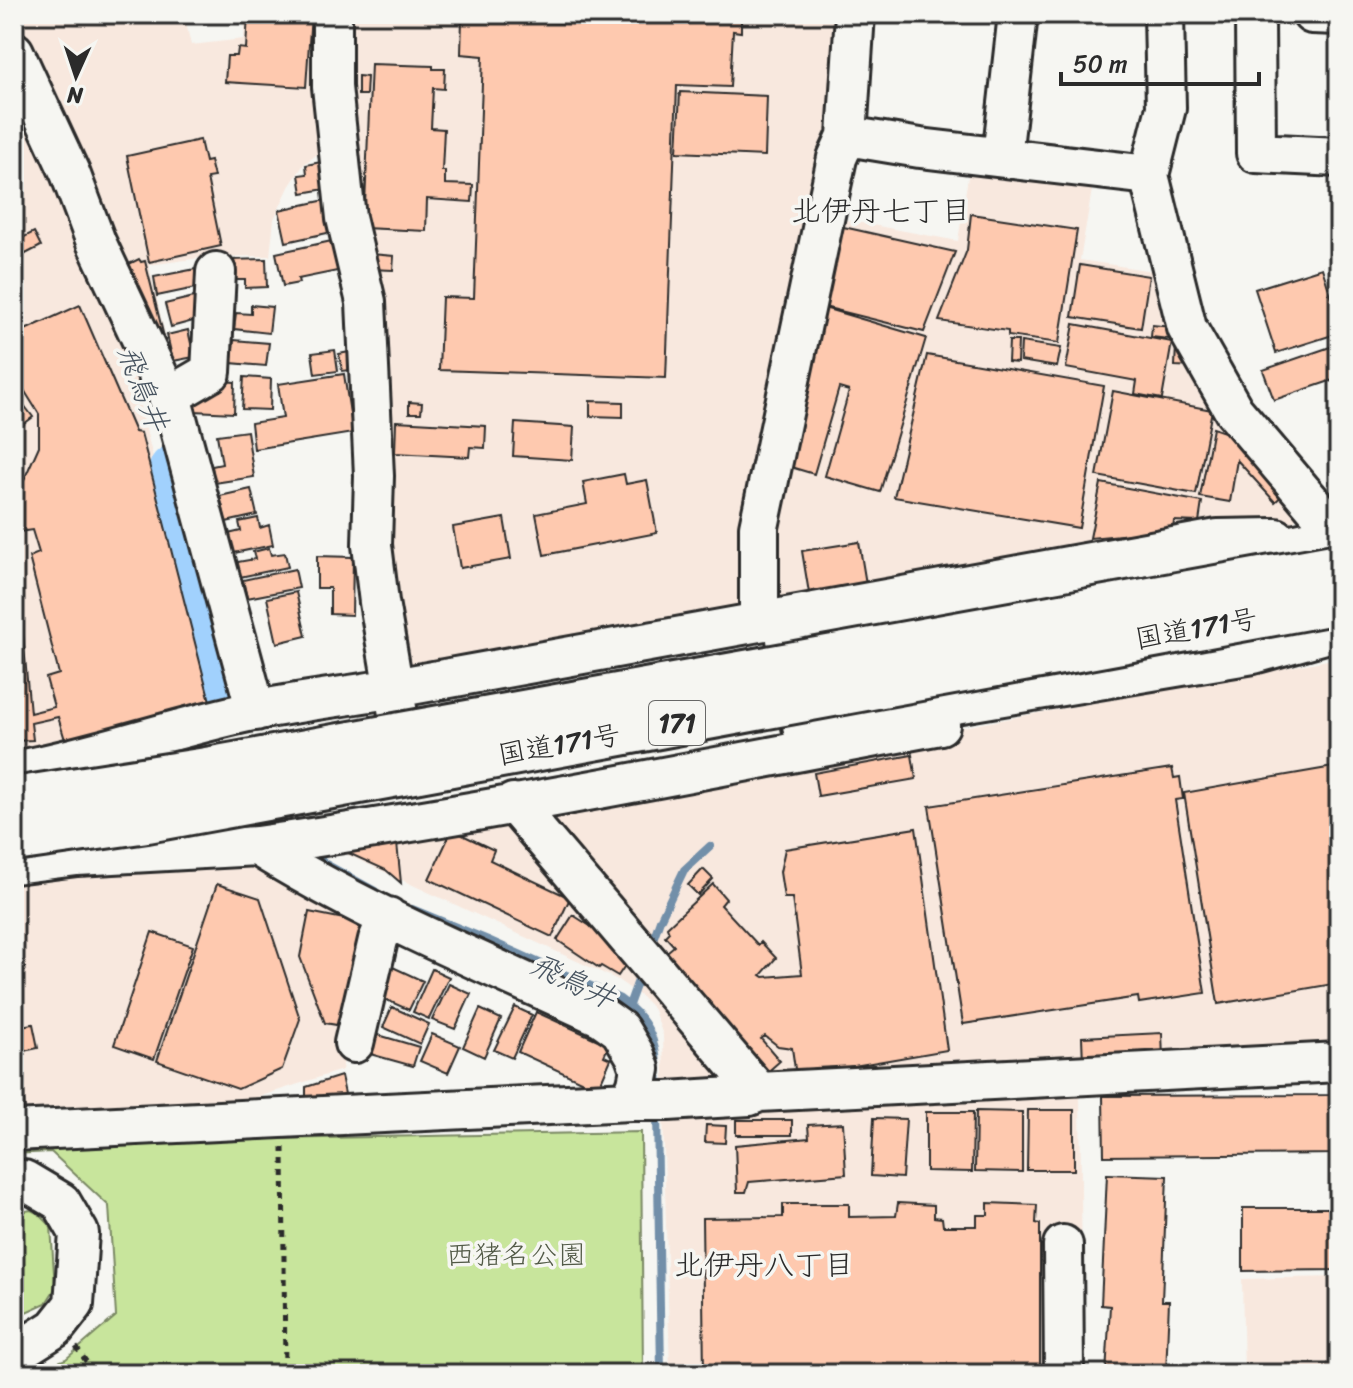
<svg xmlns="http://www.w3.org/2000/svg" width="1353" height="1388" font-family="Sriracha,'Klee One',sans-serif">
  <rect width="100%" height="100%" fill="#f6f6f2"/>
  <filter id="ink" filterUnits="userSpaceOnUse"><feTurbulence type="fractalNoise" baseFrequency=".0125" numOctaves="2"/><feDisplacementMap in="SourceGraphic" scale="16" xChannelSelector="R" yChannelSelector="G"/><feConvolveMatrix kernelMatrix="1 2 1 2 8 2 1 2 1" color-interpolation-filters="sRGB"/></filter>
  <g filter="url(#ink)">
    <!-- built -->
    <path fill="#f8e8de" d="M14,14H184L191,45L244,39L245,14H328L334,142L304,164L289,187L274,219L270,256L207,257L149,265L174,375L139,402L216,707L14,761Z
      M342,14L515,16L525,14H835L842,24L830,132L747,596L729,618L418,670L401,660L386,575L383,278L369,277Z
      M970,164L1093,184L1080,260L1166,273L1301,510L1294,521L776,607L770,530L835,218L958,241Z
      M1339,658V1056L667,1084L664,1078L663,1035L654,1010L642,997L618,980L333,848L330,843Z
      M260,861L368,929L342,1070L221,1109L14,1119V879Z
      M1080,1091L1083,1374H670L663,1111Z
      M1339,1277V1374H1244L1242,1279Z"/>
    <!-- green -->
    <path fill="#c8e59c" stroke="#7a8864" stroke-width="2" d="M641,1132L643,1374H27L66,1359L116,1316L109,1206L51,1152L14,1154V1144Z
      M31,1210L39,1214L51,1226L55,1289L46,1303L26,1312H14V1213Z"/>
    <g fill="none" stroke-linecap="round" stroke-linejoin="round">
      <!-- stream -->
      <path stroke="#728fa9" stroke-width="8" d="M311,851L324,863L375,891
        M412,909L488,940L620,999C655,1023 659,1051 657,1089
        M650,948L660,920L684,870L710,846
        M629,1005L641,972
        M657,1111L661,1374"/>
      <!-- river -->
      <path stroke="#a1d1fd" stroke-width="48" d="M173,469L226,702"/>
    </g>
    <!-- building -->
    <path fill="#fec9af" stroke="#2b2b2b" stroke-width="2" d="M248,14H311L306,87L225,82L227,56H237L238,48L246,49Z
      M623,14H741V32L733,31L730,87L677,85L666,378L439,370L442,297L474,298L483,56L461,54L462,19L623,25Z
      M371,64L433,66V69H445L444,89L433,88L431,128L444,129L442,171H445V184L473,185L472,202L427,199L426,231L364,228Z
      M358,76L367,77L366,95H358Z
      M680,92L767,96L765,156L677,152Z
      M200,140L205,162L210,161L214,177L207,178L221,246L149,262L127,156Z
      M326,161L331,188L302,193L299,175L307,174L306,165Z
      M335,198L341,230L286,242L279,210Z
      M971,214L1077,230L1059,343L1008,336V331L939,321L967,250Z
      M839,226L955,252L924,332L820,306Z
      M34,232L41,246L14,260V242Z
      M341,239L347,269L298,279L299,283L283,286L276,253Z
      M371,254L394,256L393,270L370,269Z
      M139,259L141,262L145,261L168,353L166,354L129,264Z
      M266,259L267,287L245,288V280H230L229,260Z
      M1080,265L1149,276L1141,328L1072,317Z
      M201,268L205,286L157,296L154,277Z
      M1322,268L1339,321V333L1276,353L1255,289Z
      M198,296L204,318L171,327L165,304Z
      M80,305L135,432L141,433L211,705L66,743L58,717L31,723L33,740L14,741V534L30,713L54,707L46,678L59,674L29,557L39,553L32,530L18,532L14,502L39,446V414L14,374V335Z
      M251,305L272,307L269,333L234,329L236,313L251,314Z
      M824,308L926,338L880,492L825,476L849,391L839,388L814,474L784,465Z
      M1074,324L1172,342L1162,399L1135,394L1137,381L1066,368Z
      M1152,325L1180,328L1178,340L1151,337Z
      M188,330L194,357L173,361L167,335Z
      M234,340L269,343L266,366L231,363Z
      M1009,341H1018L1017,363L1008,362Z
      M1021,342L1061,348L1057,367L1020,361Z
      M1339,344V378L1274,400L1263,370Z
      M1176,345L1195,367L1175,366Z
      M335,350L338,371L315,374L312,353Z
      M354,351L357,369L342,371L339,354Z
      M927,355L1104,386L1079,528L894,497Z
      M344,374L353,433L254,449L251,423L283,418L278,384Z
      M244,377L271,379L270,410L242,409Z
      M220,381L235,382L234,413L194,411L196,390L220,391Z
      M1113,391L1212,410L1196,494L1097,476Z
      M14,392L33,417L16,430L14,428Z
      M590,401L623,402V417L590,416Z
      M409,402L422,403L421,413H409Z
      M396,421L486,426L485,448L470,447L469,457L395,453Z
      M515,423L574,427L572,460L513,456Z
      M1213,428L1224,432L1231,429L1284,494L1275,502L1237,460L1230,502L1200,497Z
      M247,431L254,477L214,483L212,466L222,464L217,435Z
      M624,474L626,484L647,480L657,533L544,555L536,514L587,504L583,482Z
      M1101,483L1202,502L1199,522L1174,521L1173,530L1090,538Z
      M251,489L257,515L226,522L220,496Z
      M258,518L260,528L269,525L273,545L229,554L224,535L241,531L239,522Z
      M504,518L511,559L460,568L453,527Z
      M859,542L866,584L809,593L802,551Z
      M269,548L271,555L285,553L288,567L235,578L232,563L255,559L253,552Z
      M317,556L353,557L352,615L330,614V588H317Z
      M295,569L299,588L247,598L243,580Z
      M296,592L306,636L277,643L267,598Z
      M912,755L916,779L818,796L814,773Z
      M1339,766V983L1218,1004L1184,793Z
      M1172,768L1174,778L1180,777L1183,799L1175,800L1205,993L1139,1003L1138,997L963,1024L929,806Z
      M916,828L947,1050L796,1076L792,1048L778,1046L765,1036L761,1039L780,1061L764,1075L655,962L674,946L665,936L669,932L667,927L713,884L726,899L721,905L758,945L761,942L776,958L761,975L764,977L802,974L792,898H784L780,872L785,849Z
      M452,830L494,850L490,860L570,898L552,937L429,879Z
      M397,843L401,883L386,870L346,852L344,849Z
      M703,869L713,879L698,895L688,885Z
      M217,884L260,898L300,1019L282,1069L238,1089L157,1061Z
      M309,912L364,923L343,1026L325,1023L300,957Z
      M573,915L615,942L610,949L628,961L618,976L601,966L599,968L557,940Z
      M152,932L193,946L154,1059L114,1045Z
      M14,939L25,968L14,972Z
      M384,963L423,981L409,1010L371,993Z
      M432,969L449,977L429,1019L413,1012Z
      M449,984L471,994L455,1029L432,1020Z
      M392,1007L429,1024L420,1044L383,1027Z
      M515,1007L532,1015L512,1058L494,1050Z
      M480,1009L501,1019L484,1057L463,1047Z
      M536,1012L609,1045L604,1056L611,1059L598,1089L518,1052Z
      M33,1024L38,1048L14,1053V1027Z
      M1162,1033L1163,1059L1083,1063L1082,1037Z
      M375,1034L419,1047L413,1066L370,1054Z
      M432,1034L460,1046L448,1073L420,1061Z
      M341,1076L347,1103L306,1104V1087Z
      M14,1081H23L25,1117L14,1118Z
      M1331,1085H1339V1154L1104,1156L1103,1096L1331,1095Z
      M1028,1110H1074V1170H1027Z
      M976,1111L1022,1112V1172L975,1171Z
      M926,1112H973L972,1172L926,1171Z
      M874,1118L906,1119L902,1178L871,1176Z
      M736,1120H792V1135H736Z
      M843,1123L846,1174L749,1182L746,1192H737L735,1145L809,1138L808,1125Z
      M706,1125L726,1126L725,1143L705,1142Z
      M1107,1174L1167,1176L1162,1301H1169L1166,1374H1106L1110,1306L1101,1305Z
      M898,1203L934,1205V1217L942,1218L943,1226H977V1215H988V1203L1037,1205L1036,1223L1040,1224V1374H704L702,1218L783,1217V1204H849V1217L896,1216Z
      M1243,1208H1339V1270L1243,1271Z"/>
    <g fill="none" stroke-linecap="round" stroke-linejoin="round">
      <!-- minor casing -->
      <g stroke="#2b2b2b" stroke-width="44">
        <path id="minor" d="M332,14V87L346,218L366,302L374,476L372,545L379,602L398,714
          M1258,14L1255,17L1256,153L1339,157
          M1312,14L1339,15
          M14,52L70,173L96,242L175,411L256,711
          M847,136L920,148L1149,175L1187,328L1234,411L1339,535
          M1002,157L1018,14
          M1149,175L1166,108L1164,14
          M168,397L211,372L216,272
          M759,620V527L837,158L847,136L855,14
          M14,771C95,756 172,728 253,711C305,700 359,695 411,685C680,634 949,586 1218,539L1276,538
          M513,803L759,1092
          M257,846C363,913 488,964 602,1017L620,1030L635,1055L640,1069L637,1084L630,1101
          M14,864L77,856L257,846C486,813 713,767 940,725
          M354,1043L378,940L388,917
          M14,1131L630,1101H668L749,1096L759,1092L1339,1062
          M14,1180H24L61,1202L79,1233L74,1304L55,1328L14,1354
          M1063,1245L1064,1374"/>
      </g>
      <!-- highway casing -->
      <g stroke="#2b2b2b" stroke-width="50">
        <path id="highway" d="M789,639L1154,576L1339,537
          M805,726L1253,651L1339,627"/>
      </g>
      <!-- path -->
      <path stroke="#2b2b2b" stroke-width="5" stroke-dasharray="6 6" stroke-linecap="butt" d="M283,1147L285,1374
        M76,1347L95,1374"/>
      <!-- minor -->
      <use href="#minor" stroke="#f6f6f2" stroke-width="38"/>
      <!-- highway -->
      <use href="#highway" stroke="#f6f6f2" stroke-width="44"/>
      <!-- highway-bridge casing -->
      <g stroke="#2b2b2b" stroke-width="50" stroke-linecap="butt">
        <path id="highway-bridge" d="M14,800L207,770L1339,566
          M14,839L147,820L1339,601"/>
      </g>
      <!-- highway-bridge -->
      <use href="#highway-bridge" stroke="#f6f6f2" stroke-width="44"/>
    </g>
  </g>
  <g text-anchor="middle" stroke-width="7" stroke-linejoin="round" paint-order="stroke">
    <!-- shield labels -->
    <rect fill="#f6f6f2" stroke="#686867" stroke-width="2" x="649" y="701" width="56" height="44" rx="6"/>
    <g font-size="26" font-weight="bold" fill="#2b2b2b">
      <text x="677" y="732">171</text>
    </g>
    <!-- street labels -->
    <g font-size="28" fill="#2b2b2b" stroke="#f6f6f2">
      <text transform="translate(1196 628) rotate(-10)" y="10">国道171号</text>
      <text transform="translate(559 744) rotate(-10)" y="10">国道171号</text>
    </g>
    <!-- park labels -->
    <g font-size="28" fill="#525a47" stroke="#f6f6f2">
      <text x="516" y="1264">西猪名公園</text>
    </g>
    <!-- neighbourhood labels -->
    <g font-size="30" fill="#2b2b2b" stroke="#f6f6f2">
      <text x="881" y="221">北伊丹七丁目</text>
      <text x="764" y="1275">北伊丹八丁目</text>
    </g>
    <!-- water labels -->
    <g font-size="30" font-style="italic" fill="#485460" stroke="#f6f6f2">
      <text transform="translate(143 388) rotate(69)" y="10">飛鳥井</text>
      <text transform="translate(573 981) rotate(25)" y="10">飛鳥井</text>
    </g>
  </g>
  <!-- margin -->
  <rect width="1353" height="1388" fill="none" stroke="#f6f6f2" stroke-width="48"/>
  <rect x="24" y="24" width="1305" height="1340" fill="none" stroke="#2b2b2b" stroke-width="3" filter="url(#ink)"/>
  <!-- north arrow -->
  <g transform="translate(76 76) rotate(183)" stroke="#f6f6f2" stroke-width="6" paint-order="stroke">
  <path d="M0-6L14 30L0 20L-14 30Z" fill="#2b2b2b"/>
  <text y="-12" font-size="22" font-weight="bold" text-anchor="middle" fill="#2b2b2b">N</text>
  </g>
  <!-- scale -->
  <path d="M1061 72v12h198v-12" fill="none" stroke="#2b2b2b" stroke-width="4"/>
  <text x="1073" y="72" font-size="24" fill="#2b2b2b" stroke="#f6f6f2" stroke-width="6" paint-order="stroke">50 m</text>
</svg>
